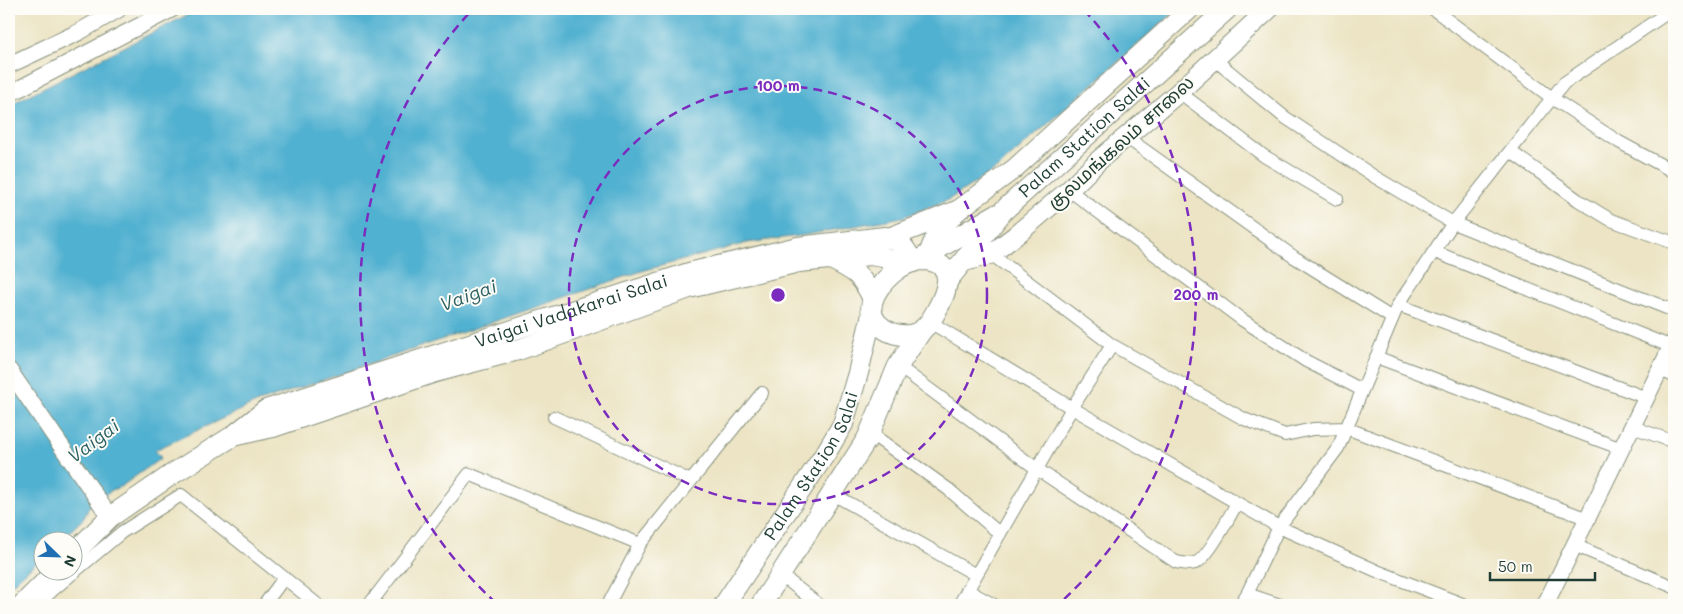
<svg xmlns="http://www.w3.org/2000/svg" width="1683" height="614" font-family="Mali,'Noto Sans Tamil',sans-serif">
  <rect width="100%" height="100%" fill="#fdfcf7"/>
  <filter id="ink" filterUnits="userSpaceOnUse"><feTurbulence type="fractalNoise" baseFrequency=".02" numOctaves="2"/><feDisplacementMap in="SourceGraphic" scale="10" xChannelSelector="R" yChannelSelector="G"/><feConvolveMatrix kernelMatrix="1 2 1 2 8 2 1 2 1" color-interpolation-filters="sRGB"/></filter>
  <filter id="wash" filterUnits="userSpaceOnUse"><feTurbulence type="fractalNoise" baseFrequency=".0096" numOctaves="4" result="noise"/><feDisplacementMap in="SourceGraphic" scale="20" xChannelSelector="R" yChannelSelector="G"/><feGaussianBlur stdDeviation="1.12" result="paint"/><feColorMatrix in="noise" values="0 0 0 0 0 0 0 0 0 0 0 0 0 0 0 0 0 1.4 0 .05"/><feComposite in="paint" operator="in"/></filter>
  <g filter="url(#wash)">
    <rect width="100%" height="100%" fill="#ece4c4"/>
    <!-- water -->
    <path fill="#51b1d0" stroke="#387782" d="M199,9H1178L998,168L948,200L903,217L806,235L747,243L642,271L256,403L155,450L161,458L122,486L112,490L89,507L84,518L60,541L42,542V557L9,587V105Z"/>
  </g>
  <g filter="url(#ink)">
    <g fill="none" stroke-linecap="round" stroke-linejoin="round">
      <!-- minor casing -->
      <g stroke="#86907c" stroke-width="14">
        <path id="minor" d="M1433,9L1552,98L1619,142L1674,172
          M1214,59L1283,116L1375,177L1453,223L1674,311
          M1179,92L1264,156L1337,199
          M1126,137L1294,257L1392,318
          M1510,151L1578,200L1611,220L1674,243
          M1069,190L1241,319L1306,361L1362,390
          M1435,252L1672,347
          M991,254L1112,345
          M1398,305L1647,398
          M930,322L1072,408L1279,527L1377,571L1465,605
          M1376,357L1622,449
          M898,366L1037,469L1176,562C1182,563 1189,565 1195,563C1207,560 1230,515 1237,503
          M1660,370L1674,376
          M554,417L691,481
          M1633,427L1674,442
          M870,433L948,489L1000,534
          M833,494L976,575
          M1574,545L1674,587
          M781,575L819,605
          M967,590L994,605
          M1247,594L1280,605
          M37,605L54,589L122,532L181,495L318,605
          M264,605L284,578
          M369,605L469,474L640,544
          M608,605L640,544L762,393
          M959,605L1072,408L1112,345L1244,419L1285,435L1313,429L1346,428L1588,519
          M1239,605L1247,594L1279,527L1338,448L1398,305L1453,223L1564,83L1673,9"/>
      </g>
      <!-- tertiary casing -->
      <g stroke="#86907c" stroke-width="18">
        <path id="tertiary" d="M9,65L79,32L119,9
          M9,94L172,9
          M9,370L110,517
          M1545,605L1674,341"/>
      </g>
      <!-- secondary casing -->
      <g stroke="#86907c" stroke-width="21">
        <path id="secondary" d="M928,255L936,235L957,211L1014,169L1190,9
          M963,262L991,254L1015,236L1069,190L1099,160L1179,92L1269,9"/>
      </g>
      <!-- primary casing -->
      <g stroke="#86907c" stroke-width="22">
        <g id="primary">
          <path d="M889,238L957,211"/>
          <path d="M831,259C855,271 861,274 873,299"/>
          <path d="M919,260C951,260 952,279 940,304C935,313 931,323 923,329C917,334 908,336 901,335C892,334 884,330 877,323C861,304 882,281 898,269C904,265 912,262 919,260Z"/>
          <path d="M919,260L995,215"/>
          <path id="s1" d="M948,280L1003,211L1227,9"/>
          <path d="M237,435L273,427L435,372L518,350L689,288L799,262L870,255L883,257L903,266"/>
          <path id="s2" d="M72,555L110,517L171,475L233,436L266,410L689,273L798,247L885,237C902,241 904,247 913,262"/>
          <path d="M22,605L55,572"/>
          <path id="s3" d="M724,605L827,451L843,424L858,373L872,314"/>
          <path d="M761,605L867,439L898,366L922,330"/>
        </g>
      </g>
      <!-- minor -->
      <use href="#minor" stroke="#fff" stroke-width="12"/>
      <!-- tertiary -->
      <use href="#tertiary" stroke="#fff" stroke-width="16"/>
      <!-- secondary -->
      <use href="#secondary" stroke="#fff" stroke-width="19"/>
      <!-- primary -->
      <use href="#primary" stroke="#fff" stroke-width="20"/>
    </g>
  </g>
  <!-- distance rings -->
  <g fill="none" stroke="#7b2cbf" stroke-width="2.5" stroke-dasharray="9 6">
    <circle cx="778" cy="295" r="209"/>
    <path d="M496 603A418 418 0 0 1 472 10M1084 10A418 418 0 0 1 1060 603"/>
  </g>
  <g text-anchor="middle" stroke-width="4" stroke-linejoin="round" paint-order="stroke">
    <!-- street labels -->
    <g font-size="18" fill="#1f3d34" stroke="#fdfcf7">
      <text dy="6" stroke="none"><textPath href="#s1" startOffset="198">Palam Station Salai</textPath></text>
      <text transform="translate(1121 143) rotate(-42)" y="6">குலமங்கலம் சாலை</text>
      <text dy="6" stroke="none"><textPath href="#s2" startOffset="564">Vaigai Vadakarai Salai</textPath></text>
      <text dy="6" stroke="none"><textPath href="#s3" startOffset="165">Palam Station Salai</textPath></text>
    </g>
    <!-- water labels -->
    <g font-size="19" font-style="italic" fill="#2e6063" stroke="#fdfcf7">
      <text transform="translate(468 295) rotate(-20)" y="7">Vaigai</text>
      <text transform="translate(93 441) rotate(-37)" y="7">Vaigai</text>
    </g>
  </g>
  <circle cx="778" cy="295" r="8" fill="#7b2cbf" stroke="#fdfcf7" stroke-width="2.5"/>
  <g font-size="15" text-anchor="middle" font-weight="bold" fill="#7b2cbf" stroke="#fdfcf7" stroke-width="4" stroke-linejoin="round" paint-order="stroke">
    <text x="778" y="91">100 m</text>
    <text x="1196" y="300">200 m</text>
  </g>
  <!-- margin -->
  <rect width="1683" height="614" fill="none" stroke="#fdfcf7" stroke-width="30"/>
  <!-- north arrow -->
  <g transform="translate(58 556) rotate(113)"><circle r="24" fill="#fdfcf7" stroke="#a4b0a9"/>
  <path d="M0-4L9 19L0 12L-9 19Z" fill="#1f6fb2"/>
  <text y="-8" font-size="14" font-weight="bold" text-anchor="middle" fill="#1f3d34">N</text>
  </g>
  <!-- scale -->
  <path d="M1490 572v8h105v-8" fill="none" stroke="#1f3d34" stroke-width="2.5"/>
  <text x="1498" y="572" font-size="15" fill="#1f3d34" stroke="#fdfcf7" stroke-width="4" paint-order="stroke">50 m</text>
</svg>
